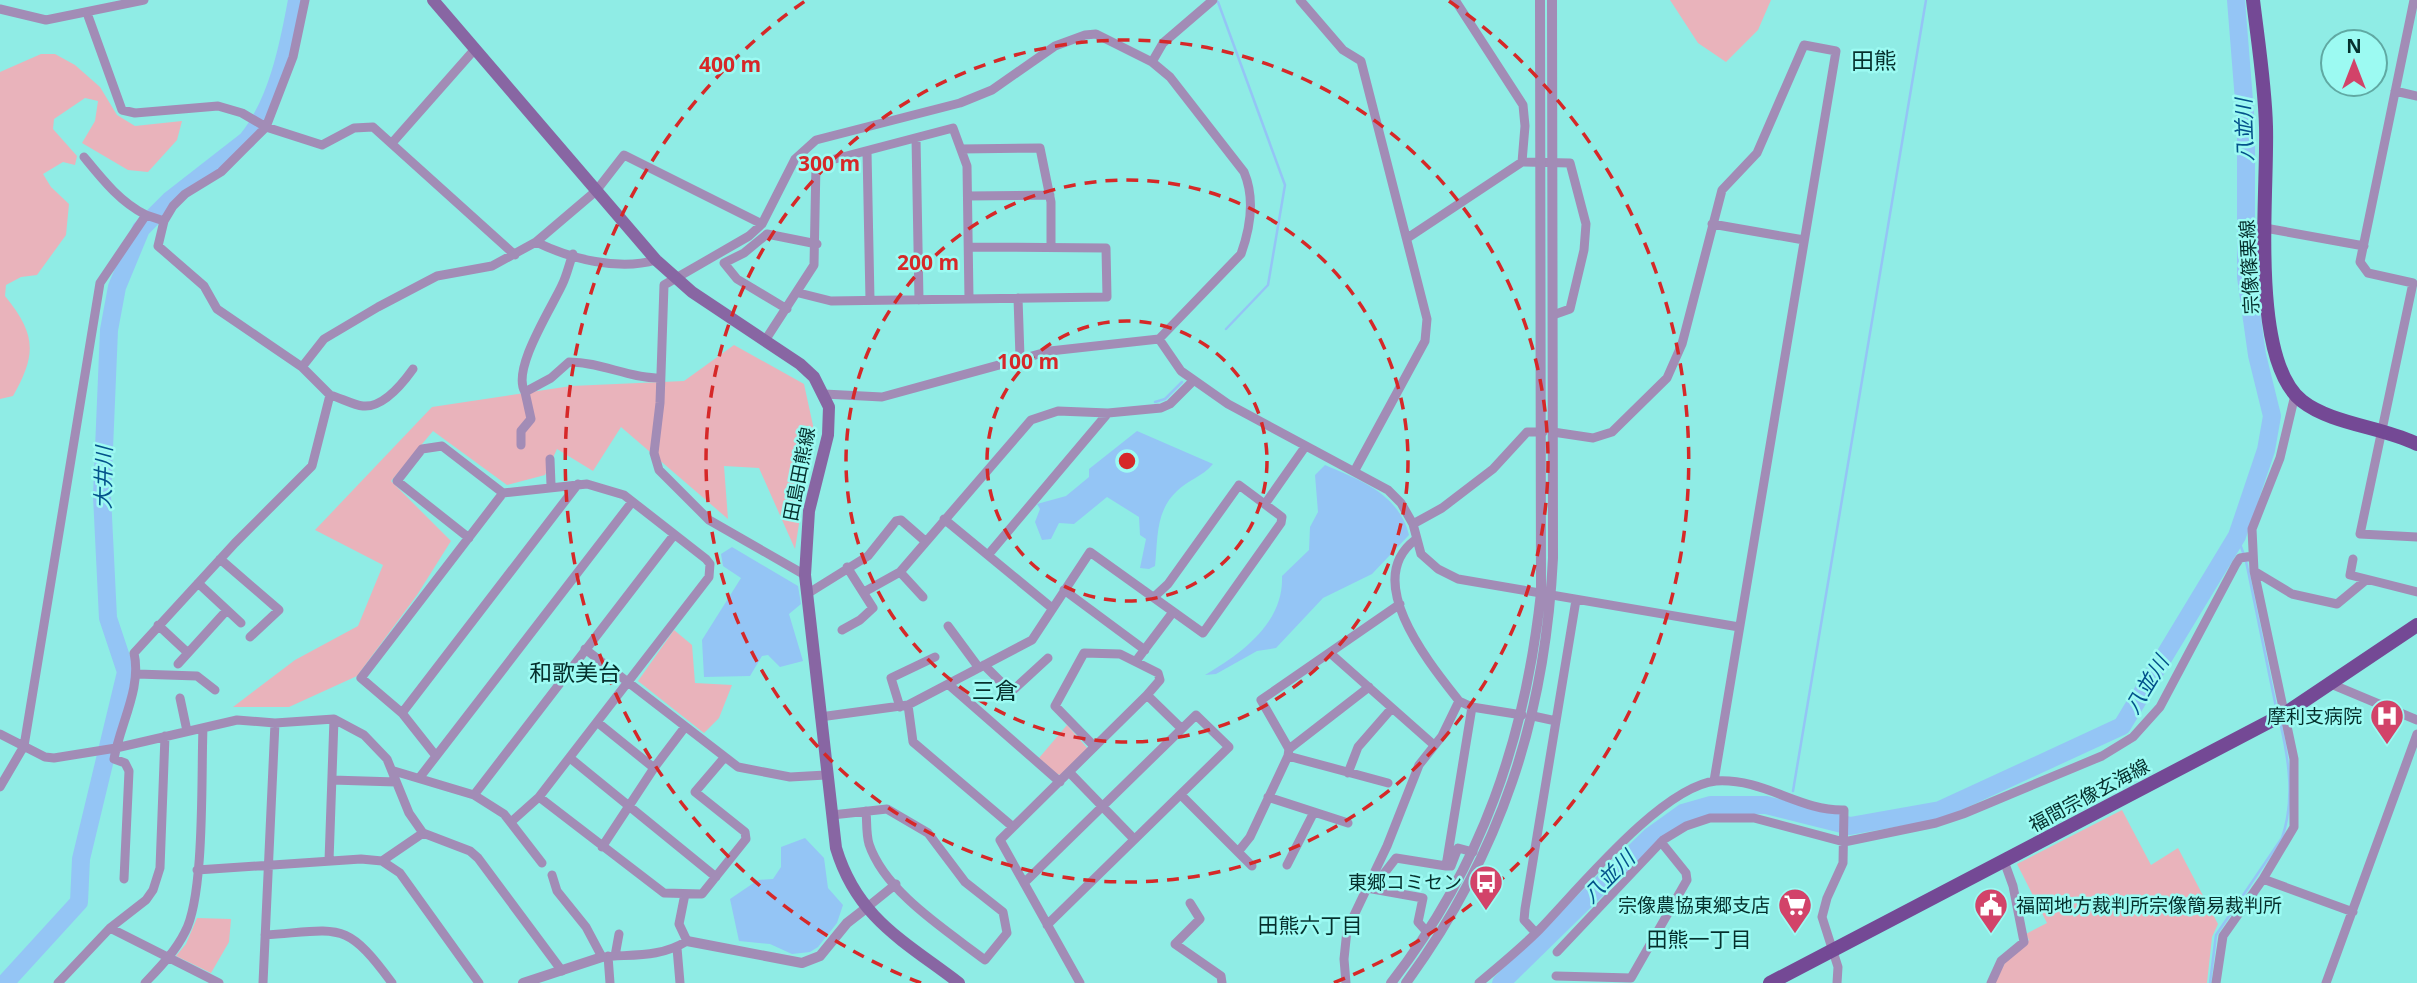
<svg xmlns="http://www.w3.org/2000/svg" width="2417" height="983" font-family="'Open Sans','Noto Sans JP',sans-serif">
  <rect width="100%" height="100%" fill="#8fece5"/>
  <!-- green -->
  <path fill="#e9b3bb" d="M1670,0H1771L1758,30L1726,62L1698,43Z
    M41,54H55L75,65L100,87L117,115L135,126L182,121L177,140L148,172L128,170L82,143L95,121L98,101L85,98L54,119L53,129L77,156L75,165L63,162L43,174L51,187L69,204L66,235L37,275L21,277L6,285L5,296C36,334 37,354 13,396L0,399V72Z
    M734,345L804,384L814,430L795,549L759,468L724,466L728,519L621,427L593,471L557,449L545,475L507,485L433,431L391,481L451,541L417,595L357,676L289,707H233L295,660L358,626L383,565L315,530L432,407L571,386L684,381Z
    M674,630L692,645L695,683L732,685L719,718L704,733L638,681Z
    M1067,725L1088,749L1061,775L1057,774L1039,758Z
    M2122,810L2151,865L2178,848L2218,924L2212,937L2207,983H1994L2006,961L2029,940L2026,934L2047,923L2017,864Z
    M197,918L231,919L229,942L211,973L176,956L186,944Z"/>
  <!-- water -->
  <path fill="#94c5f5" d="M1137,431L1213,464C1202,477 1188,480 1177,491C1155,511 1158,540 1155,566L1149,569L1140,568L1146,539L1140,535L1139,517L1107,497L1074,524L1059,523L1051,539L1042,540L1035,522L1040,509L1037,504L1066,496L1089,477V469Z
    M1325,465C1360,480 1399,494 1409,535L1372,574L1323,598L1276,648L1257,651L1216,674L1205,675C1241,654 1284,623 1282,576L1309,550L1310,527L1318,512L1315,475Z
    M732,547L798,586L801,604L789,614L803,661L780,667L768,655L762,656L750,676L704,677L702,640L741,578L723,566L721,554Z
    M805,838L824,858L828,888L843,905L837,923L818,947L810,952L792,954L770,944L739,941L730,899L758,880L773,879L781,867V847Z"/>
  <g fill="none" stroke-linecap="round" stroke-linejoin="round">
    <!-- stream -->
    <path stroke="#94c5f5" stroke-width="2.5" d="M1218,2L1285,185L1268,285L1226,329
      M1155,402L1165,399L1182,382
      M2237,536L2244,555
      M2246,561L2277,712
      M1793,791L1926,0
      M2210,983L2216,935L2282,838C2295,800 2289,760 2280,722"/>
    <!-- river -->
    <path stroke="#94c5f5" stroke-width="18" d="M5,983L79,902L81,859L126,672L108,618L102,496L109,330L117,287L141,229L170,200L247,140C277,104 289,45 297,0
      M1501,983L1651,836L1683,813L1711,805H1766L1850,826L1940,810L2122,726L2237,536L2266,450L2272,416L2257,355L2246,277V126L2236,0"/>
    <!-- minor -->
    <path stroke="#a28cb6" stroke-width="9" d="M1300,0L1343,50L1361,61L1427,319L1425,341L1355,470
      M2414,0L2360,262L2368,273L2413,283L2360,534L2417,537
      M0,9L46,20L144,0
      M87,13L122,110L135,113L218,106L242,113L266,127L322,145L354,128L373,127L515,255
      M1152,62L1163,43L1213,0
      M2395,91L2417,96
      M916,138L919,300
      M392,143L475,49
      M961,149L1040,148L1051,202V247
      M867,151L870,300
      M84,157C102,179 120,202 146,215
      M1522,162L1570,163L1586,224L1584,250L1570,309L1553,315
      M968,196L1050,195
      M1712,224L1804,240
      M2265,228L2364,246
      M1409,237L1522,162L1525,126L1523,105L1455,0
      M536,242C571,259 619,271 656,260
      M573,254C569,264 567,275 562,285C552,307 511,370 525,392L551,378L569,362C601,362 628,378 660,378
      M799,293L831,301L1107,297L1106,248L969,247
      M1018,298L1020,357
      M787,309L737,279L724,263L744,253L767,234L817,244
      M766,339L814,265L816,164L953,128L967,166L969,299
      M1159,339L1181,371L1228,404L1388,490L1401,503L1413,524L1421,554L1438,569L1458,579L1739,627
      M302,367L324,339L378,307L437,276L492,266L536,242L596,191L624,155L762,224
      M330,395C341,398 353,405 363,406C383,408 403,383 413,369
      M1553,432L1593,438L1612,432L1667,378L1682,344L1722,190L1757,153L1804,45L1836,51L1714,781
      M521,445V431L531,419L525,392
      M550,459L551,485
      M1265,504L1305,447
      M944,519L1052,608
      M1413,524L1442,508L1493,469L1527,432H1543
      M469,538L397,481L422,449L442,446L503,493
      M1415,540C1361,581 1430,664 1459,701L1472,707L1522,715
      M988,555L1108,413
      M220,559L279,610L250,637
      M2353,559L2350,575L2417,592
      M2254,571L2292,594L2337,604L2366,580
      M900,572L923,597
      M805,575L709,520L659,470L654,453L660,403L664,285L749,236L762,224L795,159L816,140L960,103L992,90L1055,46L1085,35L1096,34L1152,62L1170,77L1244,172C1255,198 1250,229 1241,254L1159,339L1050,351L882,397L824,394
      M198,583L241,623
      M1064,590L1145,650
      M864,592L900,572L1031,420L1058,411L1108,413L1161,408L1170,404L1193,381
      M807,594L868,556L896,521L901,520L925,541
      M158,625L188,653
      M948,626L979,668
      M842,630L860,620L873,608L847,567
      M585,649L738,767L790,777L826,775
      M1330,653L1434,745
      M1136,661L1173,612
      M178,664L227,610
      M984,665L1011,692L1048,658
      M137,674L197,676L215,690
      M948,684L1060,782
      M2331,684L2417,720
      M1147,695L1181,728
      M180,698L187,731
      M908,705L913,742L1013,827
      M900,707L891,678L935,657
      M402,713L578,484
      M1533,716L1556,721
      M820,717L908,705L1032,640L1090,552L1203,633L1281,523L1282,517L1239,485L1168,584L1154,597
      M597,722L654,768
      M0,734L45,757L54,758L116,748L237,720L275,723L334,719L364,735L387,759L409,813L423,833L470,851L478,858L562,971
      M1289,749L1369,687
      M436,756L402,713L361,678L503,493L587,484L624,495L706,559L710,564L709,577L539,797L511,822
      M1288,756L1388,783
      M570,758L716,877
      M394,771L474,795L504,814L542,863
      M1069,772L1134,839
      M1348,773L1358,747L1392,708
      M420,777L632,502
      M332,780L396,782
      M0,787L24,746L100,283L146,215L164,221
      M474,795L674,535
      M1181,795L1238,852L1250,837L1288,756L1289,749L1261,700L1400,604
      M539,797L664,893L702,894L746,839L745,832L695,792L724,758
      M1268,797L1348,823
      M832,815L887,809L928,833L965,882L1003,912L1007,933L985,960C946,930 885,892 869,844C866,834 867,821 866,811
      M602,847L654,768L685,727
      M1238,852L1252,866
      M329,861L334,719
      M382,861L423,833
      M1287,865L1314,812
      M1446,866H1451L1458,848L1473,852
      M197,870L361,859L382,861L400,873L479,983
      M552,875L557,891L586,927L602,957C631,954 660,958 687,941L679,924L685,894
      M124,879L129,771L125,763L114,759C120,724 142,688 134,653L235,543L312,466L330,395L302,367L217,309L204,286L158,246L164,221L173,206L185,194L221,172L266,127L293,57L305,0
      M2263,879L2353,912
      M1024,883L1196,715L1229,747L1047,925
      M1367,888L1423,898L1418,922L1427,932
      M1372,889L1396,858L1446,866L1472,707
      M1190,903L1200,919L1175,944L1221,976L1222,983
      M865,909L896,884
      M110,928L219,983
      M1536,933L1524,920L1525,909L1576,600
      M265,935C340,930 345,919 392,983
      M677,948L680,983
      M1557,952L1663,840L1686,826L1710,818H1754L1844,842L1936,823L1963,814L2102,756L2133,737L2160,707L2236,564L2240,558L2253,556
      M608,956L610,983
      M615,956L619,934
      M1556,976L1631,978L1687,880L1686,873L1661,842
      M58,983L110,928L146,900L153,890L160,868L165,736
      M145,983C160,967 175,952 185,932C205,895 201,775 203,728
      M263,983L275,723
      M1080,983L1000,840L1147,695L1160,680L1158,673L1120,654L1084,653L1055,706L1094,746
      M1346,983L1344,959L1347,930L1387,846L1419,765L1442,736L1459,701
      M1479,983C1499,966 1520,949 1539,930C1577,891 1662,786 1716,781C1764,778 1799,811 1844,810L1843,863L1827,898L1822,917L1838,967L1837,983
      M1991,983L2001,961L2024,942L2013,886L2004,861
      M2216,983L2223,936L2263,879L2294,827V759L2254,571L2252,529L2280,458L2295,395
      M2326,983L2417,734"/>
    <!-- tertiary -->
    <path stroke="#a28cb6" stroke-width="10" d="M687,941L802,963L820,956L847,923L865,909
      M523,983L602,957
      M1391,983C1482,866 1525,739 1541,593L1540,0
      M1406,983C1501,853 1545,718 1553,558L1552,0"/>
    <!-- secondary -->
    <path stroke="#8866a3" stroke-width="12" d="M433,0L656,260L692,292L800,364L814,377L829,407L828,435L809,511L805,575L836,848C857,918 904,941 959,983"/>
    <!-- primary -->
    <path stroke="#744995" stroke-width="14" d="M2253,0C2258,42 2265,85 2266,127C2268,192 2249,359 2302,401C2331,424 2383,427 2417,444
      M1770,983L2286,713L2417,625"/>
  </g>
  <!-- distance rings -->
  <g fill="none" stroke="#d62828" stroke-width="3.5" stroke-dasharray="12 9">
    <circle cx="1127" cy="461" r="140"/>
    <circle cx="1127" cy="461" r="281"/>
    <circle cx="1127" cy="461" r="421"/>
    <path d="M921 983A561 561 0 0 1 805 1M1449 1A561 561 0 0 1 1333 983"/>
  </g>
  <!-- icons -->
  <defs>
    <g id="hospital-pin" transform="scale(1.75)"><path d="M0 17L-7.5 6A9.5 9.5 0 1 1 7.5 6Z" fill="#d24369" stroke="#9cfaf2"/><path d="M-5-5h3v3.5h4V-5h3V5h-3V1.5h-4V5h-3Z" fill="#fff"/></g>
    <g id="bus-pin" transform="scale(1.75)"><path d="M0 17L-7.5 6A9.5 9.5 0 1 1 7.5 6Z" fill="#d24369" stroke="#9cfaf2"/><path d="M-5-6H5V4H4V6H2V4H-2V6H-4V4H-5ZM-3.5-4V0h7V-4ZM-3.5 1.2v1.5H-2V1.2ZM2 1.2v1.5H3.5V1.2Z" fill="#fff"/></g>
    <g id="supermarket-pin" transform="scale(1.75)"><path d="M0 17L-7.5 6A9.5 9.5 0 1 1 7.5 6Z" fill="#d24369" stroke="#9cfaf2"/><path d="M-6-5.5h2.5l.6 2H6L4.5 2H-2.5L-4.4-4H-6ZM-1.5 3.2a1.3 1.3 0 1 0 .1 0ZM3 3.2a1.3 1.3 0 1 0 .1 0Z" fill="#fff"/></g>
    <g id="civic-pin" transform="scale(1.75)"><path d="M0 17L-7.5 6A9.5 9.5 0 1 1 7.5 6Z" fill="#d24369" stroke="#9cfaf2"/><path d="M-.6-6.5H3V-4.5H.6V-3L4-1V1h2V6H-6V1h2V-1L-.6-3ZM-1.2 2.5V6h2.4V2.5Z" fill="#fff"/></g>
  </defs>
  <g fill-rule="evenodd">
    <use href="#hospital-pin" x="2387" y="716"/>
    <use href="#bus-pin" x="1486" y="882"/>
    <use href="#supermarket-pin" x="1795" y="905"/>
    <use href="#civic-pin" x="1991" y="905"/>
  </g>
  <g text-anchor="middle" stroke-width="5" stroke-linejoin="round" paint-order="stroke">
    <!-- street labels -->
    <g font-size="19" fill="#05302d" stroke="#9cfaf2">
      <text transform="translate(2249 267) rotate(-93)" y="7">宗像篠栗線</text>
      <text transform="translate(799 474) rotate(-79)" y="7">田島田熊線</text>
      <text transform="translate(2089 795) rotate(-28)" y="7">福間宗像玄海線</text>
    </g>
    <!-- poi labels -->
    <g font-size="19" fill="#05302d" stroke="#9cfaf2" text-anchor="end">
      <text x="2362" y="723">摩利支病院</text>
      <text x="1462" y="889">東郷コミセン</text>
      <text x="1770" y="912">宗像農協東郷支店</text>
      <text x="2016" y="912" text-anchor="start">福岡地方裁判所宗像簡易裁判所</text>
    </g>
    <!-- water labels -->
    <g font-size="21" font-style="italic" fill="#03528b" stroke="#9cfaf2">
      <text transform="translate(2245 130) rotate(-92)" y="7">八並川</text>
      <text transform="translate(104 478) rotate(-89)" y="7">大井川</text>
      <text transform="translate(2147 685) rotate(-59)" y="7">八並川</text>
      <text transform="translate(1609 877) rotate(-45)" y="7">八並川</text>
    </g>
    <!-- neighbourhood labels -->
    <g font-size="21" fill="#05302d" stroke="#9cfaf2">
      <text x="1310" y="933">田熊六丁目</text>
      <text x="1699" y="947">田熊一丁目</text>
    </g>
    <!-- quarter labels -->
    <g font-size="23" fill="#05302d" stroke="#9cfaf2">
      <text x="1874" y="69">田熊</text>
      <text x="575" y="681">和歌美台</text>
      <text x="995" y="699">三倉</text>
    </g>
  </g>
  <circle cx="1127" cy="461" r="10" fill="#d62828" stroke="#9cfaf2" stroke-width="3.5"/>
  <g font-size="21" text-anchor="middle" font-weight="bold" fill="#d62828" stroke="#9cfaf2" stroke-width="5" stroke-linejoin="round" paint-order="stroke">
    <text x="730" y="72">400 m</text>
    <text x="829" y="171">300 m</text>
    <text x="928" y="270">200 m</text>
    <text x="1028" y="369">100 m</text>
  </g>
  <!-- north arrow -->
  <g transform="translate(2354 63)"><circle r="33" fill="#9cfaf2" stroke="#60a9a3" stroke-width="2"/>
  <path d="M0-5L12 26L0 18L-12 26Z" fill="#d24369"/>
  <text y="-10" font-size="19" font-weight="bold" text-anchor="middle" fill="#05302d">N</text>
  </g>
</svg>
